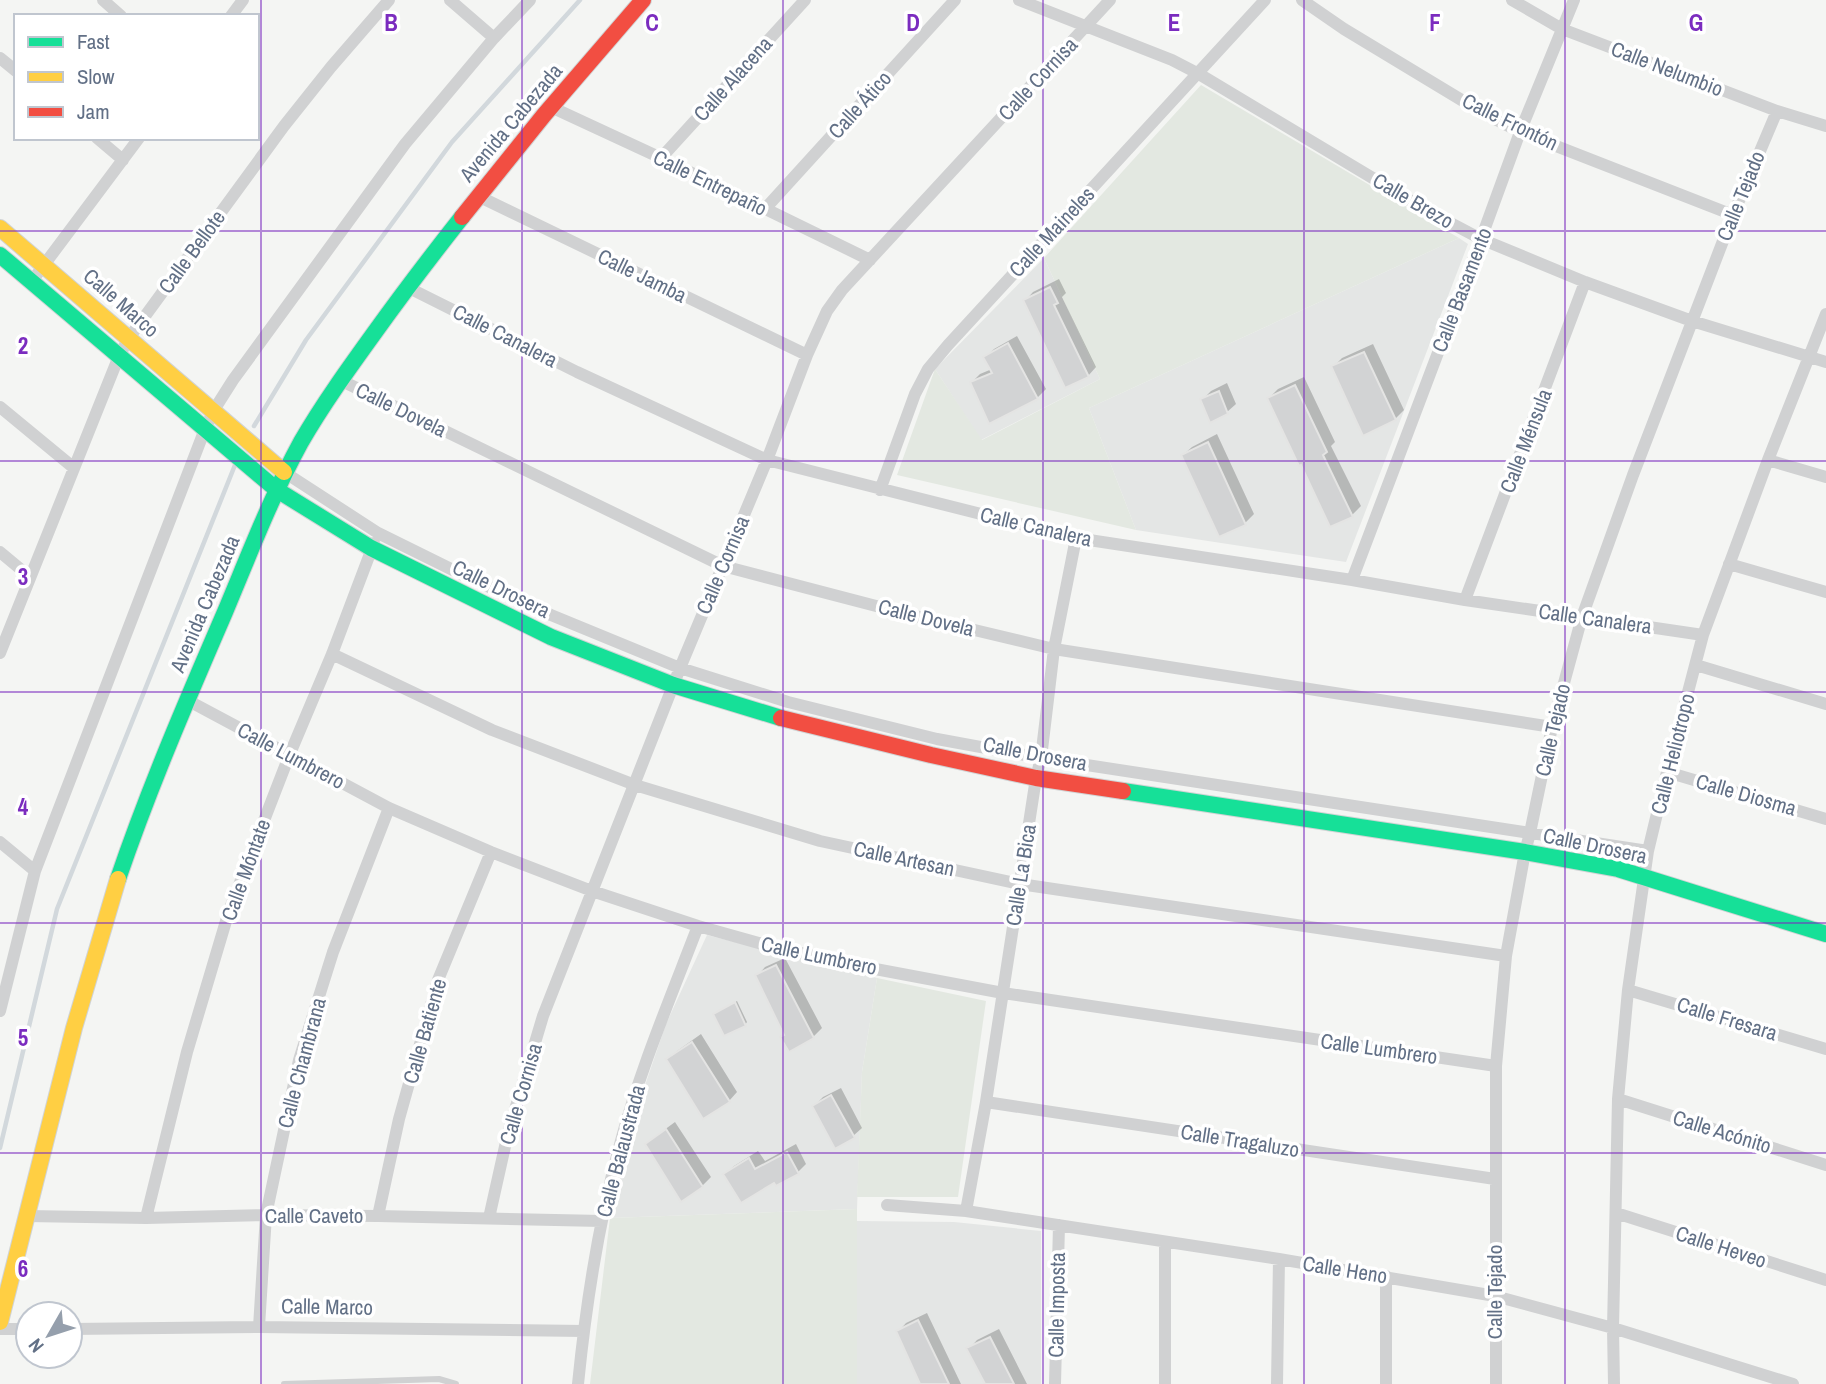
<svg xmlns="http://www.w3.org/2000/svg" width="1826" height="1384" font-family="'Archivo Narrow',sans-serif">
  <rect width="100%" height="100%" fill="#f4f5f3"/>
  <!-- built -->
  <path fill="#e4e6e5" d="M1459,238L1468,244L1346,562L1136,530L1089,408Z
    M1044,258L1100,379L981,440L935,369Z
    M707,935L877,978L862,1072L857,1209L610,1218L621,1155L666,1024Z
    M857,1221L954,1222L1041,1231V1384H857Z"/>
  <!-- green -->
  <path fill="#e3e8e1" d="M1201,85L1459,238L1089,408L1136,530L897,475L935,369L982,440L1100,379L1044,258Z
    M877,978L986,1001L958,1197H857L862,1072Z
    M857,1209V1384H590L610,1218Z"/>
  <!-- shadow -->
  <path fill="#0003" d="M1059,279L1066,293L1062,297L1096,367L1088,376L1025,301L1033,292Z
    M1017,336L1046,389L1037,398L972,382L980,374L992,369L985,358L994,349Z
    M1373,344L1404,410L1395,419L1333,367L1342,358Z
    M1304,377L1335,442L1331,446L1361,506L1352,515L1269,398L1278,389Z
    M1227,383L1236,404L1227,412L1211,421L1202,400L1211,391Z
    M1217,434L1254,514L1245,523L1220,535L1183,455L1192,447Z
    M785,958L822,1028L813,1037L785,1034L757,976L765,967Z
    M737,1001L747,1022L745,1025L715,1014Z
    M701,1034L737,1092L729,1101L668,1059L677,1051Z
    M841,1088L862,1128L853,1136L814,1106L823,1097Z
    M675,1122L711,1177L702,1186L647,1144L656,1136Z
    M796,1144L806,1164L798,1172L725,1174L734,1166L758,1151L765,1161Z
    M927,1313L961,1384H922L898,1332L906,1323Z
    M999,1329L1027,1384H987L969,1349L977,1340Z"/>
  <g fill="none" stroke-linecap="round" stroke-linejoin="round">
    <!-- stream -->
    <path stroke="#d2d8dc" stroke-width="4.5" d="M254,426L306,340L452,142L580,0
      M0,1148L57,909L235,465"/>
  </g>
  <!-- building -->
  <path fill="#d2d3d4" stroke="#e4e4e3" stroke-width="2" d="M1050,287L1058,303L1054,305L1089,377L1065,388L1023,300Z
    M1008,343L1038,399L989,424L970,382L992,373L983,357Z
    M1364,352L1396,420L1363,436L1331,366Z
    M1295,385L1327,452L1323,455L1353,517L1330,527L1301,465L1299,466L1267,398Z
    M1219,391L1228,414L1210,423L1200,399Z
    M1208,442L1246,525L1219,537L1181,455Z
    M776,965L814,1038L789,1052L780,1037L784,1035L755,975Z
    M735,1002L746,1026L724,1036L713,1014Z
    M692,1042L730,1102L703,1119L666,1059Z
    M831,1095L855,1138L835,1149L812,1106Z
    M666,1129L703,1187L681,1202L645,1144Z
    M787,1152L799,1174L776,1186L774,1183L741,1203L723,1174L749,1158L755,1169Z
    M918,1320L949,1384H920L896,1331Z
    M990,1337L1014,1384H985L966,1348Z"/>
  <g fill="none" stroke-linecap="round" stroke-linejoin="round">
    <!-- fast casing -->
    <g stroke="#d0d3d4" stroke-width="18">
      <path id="fast" d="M0,255L277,490L371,548L551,637L673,685L781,718
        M1123,791L1525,852L1618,869L1826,934
        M118,879C149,788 187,700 225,612C249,555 271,497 301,442C323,404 349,368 375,332C403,293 432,255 462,217"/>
    </g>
    <!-- slow casing -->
    <g stroke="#d0d3d4" stroke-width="18">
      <path id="slow" d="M0,228L284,472
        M0,1322L74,1028L118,879"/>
    </g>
    <!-- jam casing -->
    <g stroke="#d0d3d4" stroke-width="18">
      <path id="jam" d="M462,217L544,115L643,0
        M781,718L931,755L1036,778L1123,791"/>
    </g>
    <!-- lane -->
    <path stroke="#d0d1d2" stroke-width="6" d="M284,1384L439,1379L456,1384"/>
    <!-- street -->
    <path stroke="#d0d1d2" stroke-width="12" d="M103,0L121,16
      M450,0L494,38
      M1019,0L1172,60L1199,74L1426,210L1481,239L1585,282L1692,321L1826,362
      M1302,0L1344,29L1483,113L1520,132L1733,215
      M1512,0L1562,29L1777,111L1826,126
      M231,16L243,0
      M0,58L16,71
      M551,107L661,158L870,260
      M97,138L123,160
      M661,158L805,0
      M478,196L807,355
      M764,210L955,0
      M32,281L139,138
      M407,287L577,372L767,460L1076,538L1352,580L1465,600L1703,635
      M340,380L723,566L903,613L1054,649L1552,727
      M0,407L74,468
      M1768,460L1826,477
      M284,472L378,533L461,574L551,615L680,668L788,702L937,739L1041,758L1648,851
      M880,490L915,394L928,369L948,345L1265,0
      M0,552L30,577
      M1729,564L1826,592
      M1352,580L1481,239L1520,132L1574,0
      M1465,600L1585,282
      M0,653L119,356L129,338L284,126L331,67L389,0
      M332,654L492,730L635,785L820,841L1020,884L1506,956
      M1696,665L1826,704
      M187,700L389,808L491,852L592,891L698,926L766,945L854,965L1003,993L1496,1066
      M1667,772L1826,819
      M0,842L35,871
      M1628,990L1826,1049
      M0,1011L35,871L205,429L214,410L233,380L405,144L494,38L530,0
      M1618,1099L1826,1165
      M986,1102L1495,1179
      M887,1205L966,1211L1279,1259L1495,1296L1613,1328L1793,1384
      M966,1211L986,1102L1036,778L1041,758L1054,649L1076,538
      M1616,1213L1826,1280
      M27,1216L146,1218L266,1215L378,1216L602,1221
      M378,1216L399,1119L438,980L491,852
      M146,1218L187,1052L229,911L289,756L332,654L374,543
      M489,1218L508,1133L543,1016L680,668L767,460L807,355L827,311L842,290L1110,0
      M1165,1242V1384
      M1386,1276V1384
      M259,1327L266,1215L299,1060L333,952L389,808
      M0,1329H28
      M70,1329L259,1327L584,1331
      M578,1384C586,1304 598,1225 619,1148C639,1072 670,999 698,926
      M1055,1384L1059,1225
      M1277,1384L1279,1259
      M1496,1384V1066L1506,956L1525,852L1530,833L1552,727L1582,617L1633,475L1733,215L1777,111
      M1614,1384L1613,1328L1618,1099L1628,990L1648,851L1667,772L1703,635L1768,460L1826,314"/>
    <!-- fast -->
    <use href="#fast" stroke="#16e098" stroke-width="16"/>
    <!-- slow -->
    <use href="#slow" stroke="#ffcf43" stroke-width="16"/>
    <!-- jam -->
    <use href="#jam" stroke="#f24e42" stroke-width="16"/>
  </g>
  <!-- grid -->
  <path fill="none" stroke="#7b2cbf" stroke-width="2" stroke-opacity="0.55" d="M261,0V1384M522,0V1384M783,0V1384M1043,0V1384M1304,0V1384M1565,0V1384M0,231H1826M0,461H1826M0,692H1826M0,923H1826M0,1153H1826"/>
  <g text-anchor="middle" stroke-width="7" stroke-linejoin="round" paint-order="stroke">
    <!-- street labels -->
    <g font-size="21" fill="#627086" stroke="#fff">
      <text transform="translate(1667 69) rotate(21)" y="7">Calle Nelumbio</text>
      <text transform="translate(733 79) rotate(-48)" y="7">Calle Alacena</text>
      <text transform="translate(1038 79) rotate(-47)" y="7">Calle Cornisa</text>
      <text transform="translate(860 105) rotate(-48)" y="7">Calle Ático</text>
      <text transform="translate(1510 122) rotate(26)" y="7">Calle Frontón</text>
      <text transform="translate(511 123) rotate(-50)" y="7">Avenida Cabezada</text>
      <text transform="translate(710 183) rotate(26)" y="7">Calle Entrepaño</text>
      <text transform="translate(1741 196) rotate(-68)" y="7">Calle Tejado</text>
      <text transform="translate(1413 201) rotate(30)" y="7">Calle Brezo</text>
      <text transform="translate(1052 232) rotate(-47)" y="7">Calle Maineles</text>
      <text transform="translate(192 252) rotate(-54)" y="7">Calle Bellote</text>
      <text transform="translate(642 276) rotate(26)" y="7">Calle Jamba</text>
      <text transform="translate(1462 290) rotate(-69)" y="7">Calle Basamento</text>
      <text transform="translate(121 303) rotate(41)" y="7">Calle Marco</text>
      <text transform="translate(505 336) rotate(27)" y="7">Calle Canalera</text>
      <text transform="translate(401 410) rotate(26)" y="7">Calle Dovela</text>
      <text transform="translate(1526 441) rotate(-69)" y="7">Calle Ménsula</text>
      <text transform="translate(1036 527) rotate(13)" y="7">Calle Canalera</text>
      <text transform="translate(723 565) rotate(-67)" y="7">Calle Cornisa</text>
      <text transform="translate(501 589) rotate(26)" y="7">Calle Drosera</text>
      <text transform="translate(205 604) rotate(-67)" y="7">Avenida Cabezada</text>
      <text transform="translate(926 618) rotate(14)" y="7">Calle Dovela</text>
      <text transform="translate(1595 619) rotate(8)" y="7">Calle Canalera</text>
      <text transform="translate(1553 730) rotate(-77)" y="7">Calle Tejado</text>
      <text transform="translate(1035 754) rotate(11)" y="7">Calle Drosera</text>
      <text transform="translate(1673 754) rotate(-76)" y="7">Calle Heliotropo</text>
      <text transform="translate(291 756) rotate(28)" y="7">Calle Lumbrero</text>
      <text transform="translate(1746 795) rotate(16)" y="7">Calle Diosma</text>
      <text transform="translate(1595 846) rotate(12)" y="7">Calle Drosera</text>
      <text transform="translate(904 859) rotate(12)" y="7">Calle Artesan</text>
      <text transform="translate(246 870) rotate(-70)" y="7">Calle Móntate</text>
      <text transform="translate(1021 875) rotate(-81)" y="7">Calle La Bica</text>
      <text transform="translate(819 956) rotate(12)" y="7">Calle Lumbrero</text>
      <text transform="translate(1727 1019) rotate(17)" y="7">Calle Fresara</text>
      <text transform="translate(425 1031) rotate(-74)" y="7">Calle Batiente</text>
      <text transform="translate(1379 1049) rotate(8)" y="7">Calle Lumbrero</text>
      <text transform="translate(302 1063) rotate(-75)" y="7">Calle Chambrana</text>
      <text transform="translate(521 1094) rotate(-74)" y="7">Calle Cornisa</text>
      <text transform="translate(1722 1132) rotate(17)" y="7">Calle Acónito</text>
      <text transform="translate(1240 1141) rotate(9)" y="7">Calle Tragaluzo</text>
      <text transform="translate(621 1151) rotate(-75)" y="7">Calle Balaustrada</text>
      <text x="314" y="1223">Calle Caveto</text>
      <text transform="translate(1721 1247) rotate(18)" y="7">Calle Heveo</text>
      <text transform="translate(1345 1270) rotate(9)" y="7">Calle Heno</text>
      <text transform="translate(1495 1292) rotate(-90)" y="7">Calle Tejado</text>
      <text transform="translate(1057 1305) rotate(-89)" y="7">Calle Imposta</text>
      <text transform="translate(327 1307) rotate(1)" y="7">Calle Marco</text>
    </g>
  </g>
  <g font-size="23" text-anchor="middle" font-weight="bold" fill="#7b2cbf" stroke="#fff" stroke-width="7" stroke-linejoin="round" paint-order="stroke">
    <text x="391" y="31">B</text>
    <text x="652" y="31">C</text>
    <text x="913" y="31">D</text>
    <text x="1174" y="31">E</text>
    <text x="1435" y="31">F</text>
    <text x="1696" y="31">G</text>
    <text x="23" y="354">2</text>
    <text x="23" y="585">3</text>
    <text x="23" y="815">4</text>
    <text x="23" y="1046">5</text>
    <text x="23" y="1277">6</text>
  </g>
  <!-- legend -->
  <rect x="14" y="14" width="245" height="126" fill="#ffffff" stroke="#c0c6cf" stroke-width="2"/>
  <rect x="28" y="37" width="35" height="10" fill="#16e098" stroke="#c0c6cf" stroke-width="2"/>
  <text x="77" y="49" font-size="21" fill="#627086">Fast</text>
  <rect x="28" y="72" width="35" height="10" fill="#ffcf43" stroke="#c0c6cf" stroke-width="2"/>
  <text x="77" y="84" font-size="21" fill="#627086">Slow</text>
  <rect x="28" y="107" width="35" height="10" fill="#f24e42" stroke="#c0c6cf" stroke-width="2"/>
  <text x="77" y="119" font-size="21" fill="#627086">Jam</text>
  <!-- north arrow -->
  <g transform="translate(49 1335) rotate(231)"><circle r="33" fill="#ffffff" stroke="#c0c6cf" stroke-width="2"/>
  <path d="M0-5L12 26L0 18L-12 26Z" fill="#959fac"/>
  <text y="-10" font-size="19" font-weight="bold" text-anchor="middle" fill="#627086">N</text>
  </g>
</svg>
